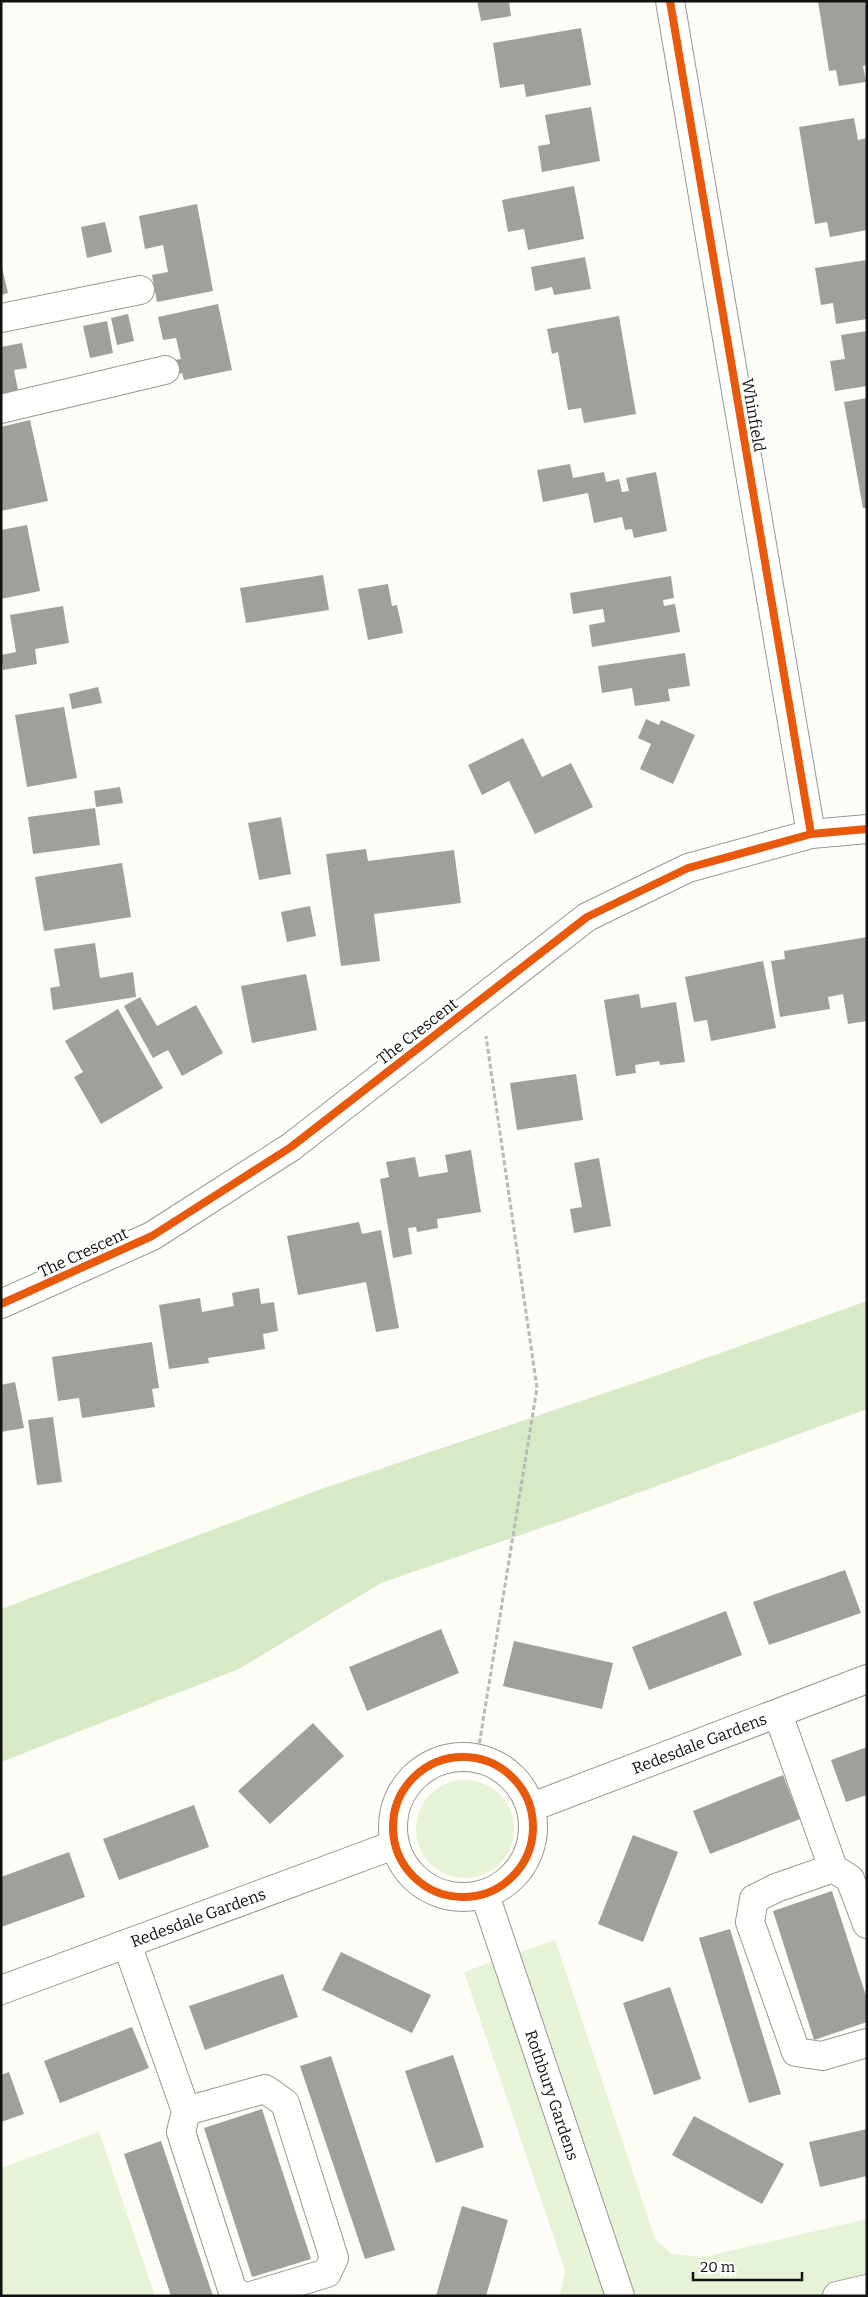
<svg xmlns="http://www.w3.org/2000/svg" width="868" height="2297" font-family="Bitter,serif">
  <rect width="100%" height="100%" fill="#fdfcf7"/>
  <!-- green -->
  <path fill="#e7f3d7" d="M416 1829a49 49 0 1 1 98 0a49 49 0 1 1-98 0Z
    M555,1940L655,2239L672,2254L704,2257L867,2219V2289L837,2296H560L565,2270L464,1972Z
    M99,2132L155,2296H1V2168Z"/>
  <!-- forest -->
  <path fill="#d8eac5" d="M867,1301V1409L561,1521L381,1583L239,1669L1,1762V1609L321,1489L664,1373Z"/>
  <!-- building -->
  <path fill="#a19f9c" d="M477,1H509L511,16L481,21Z
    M818,1H867V65L863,66L866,82L839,86L836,70L829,71Z
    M581,28L591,85L526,97L524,84L500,88L493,43Z
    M591,107L600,161L542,172L538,146L550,144L545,115Z
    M854,118L858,140L867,138V230L830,237L827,222L815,224L799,127Z
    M574,186L584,239L528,250L524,229L508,232L502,200Z
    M197,204L213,291L157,302L152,275L168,272L163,245L145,249L139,216Z
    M105,222L112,252L87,258L81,227Z
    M585,257L591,289L554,295L552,287L535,291L531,267Z
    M867,260V319L836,324L833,303L821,305L815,268Z
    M1,263L8,293L1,295Z
    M218,304L232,370L184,380L182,373L179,374L175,360L181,359L176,338L163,340L158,317Z
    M128,314L134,341L117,345L111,318Z
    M619,316L636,414L584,423L581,408L568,410L558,352L552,354L547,329Z
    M107,321L113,353L90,358L83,326Z
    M867,331V386L835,391L830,361L845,359L841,335Z
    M22,343L27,368L14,370L20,400L1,403V347Z
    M867,398V508H863L844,402Z
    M30,420L48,501L1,511V427Z
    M570,464L573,478L604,472L606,482L619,479L622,492L629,491L626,478L656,472L667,531L634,538L632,529L625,530L622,517L594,523L588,493L543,502L537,470Z
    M27,525L40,591L1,599V530Z
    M323,575L329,610L246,623L240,588Z
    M671,576L674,598L663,600L664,606L675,604L680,632L592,647L589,625L605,622L603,609L573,614L570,593Z
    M388,584L392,606L397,605L403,633L368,640L358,589Z
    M63,606L69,643L35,649L37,664L3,670L1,655L16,652L10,615Z
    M685,653L690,686L668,689L670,701L635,706L632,688L602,693L598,666Z
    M98,687L102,703L72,709L69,694Z
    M64,707L77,778L27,787L15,715Z
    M646,719L659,725L661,720L695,735L673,784L640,769L651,744L638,738Z
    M523,738L542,777L571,763L593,807L535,834L509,781L482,795L468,765Z
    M120,787L123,803L96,807L94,791Z
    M95,808L100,845L33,854L28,817Z
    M281,817L291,874L259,880L248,823Z
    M366,849L368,861L454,850L461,903L374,914L380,961L341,966L326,854Z
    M122,863L131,917L44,931L35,877Z
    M310,906L316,936L287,942L281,912Z
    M867,937V1021L848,1024L843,994L828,997L830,1009L780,1017L771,961L785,959L784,951Z
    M95,943L100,978L133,972L136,997L53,1010L50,988L60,986L54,949Z
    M763,961L776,1028L711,1041L707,1020L694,1022L685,977Z
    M306,974L317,1030L252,1043L241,986Z
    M639,994L641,1008L676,1002L685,1062L660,1065L659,1061L635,1065L636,1073L616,1076L604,1000Z
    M140,997L157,1026L196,1005L223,1053L182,1076L168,1050L153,1058L124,1006Z
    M118,1009L163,1088L101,1124L74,1077L83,1072L65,1041Z
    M576,1074L583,1120L517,1130L510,1083Z
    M471,1150L481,1212L437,1219L438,1228L417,1232L416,1227L408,1228L412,1254L393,1258L380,1179L389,1177L386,1162L415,1157L419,1177L448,1172L445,1155Z
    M599,1158L611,1226L574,1233L570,1209L582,1207L574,1163Z
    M359,1222L362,1234L381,1230L399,1328L376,1332L366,1282L298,1295L287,1236Z
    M259,1288L261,1304L274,1302L278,1331L263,1334L265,1349L208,1358L209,1363L169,1369L159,1305L200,1298L202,1312L234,1306L232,1293Z
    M152,1342L159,1388L152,1389L155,1407L82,1418L79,1398L58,1401L52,1357Z
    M15,1382L24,1428L1,1432V1385Z
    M53,1417L62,1482L37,1485L28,1420Z
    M845,1570L861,1613L769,1645L753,1602Z
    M726,1611L742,1655L649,1690L632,1647Z
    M441,1629L459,1673L367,1711L349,1667Z
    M514,1641L613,1663L602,1709L503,1686Z
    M313,1723L344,1756L270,1824L238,1791Z
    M867,1747V1795L846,1802L831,1760Z
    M783,1775L800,1819L710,1854L693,1811Z
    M194,1805L209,1847L119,1880L103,1839Z
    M633,1835L678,1852L643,1942L598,1924Z
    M69,1852L85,1897L1,1927V1877Z
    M832,1891L867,1999V2022L814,2040L773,1911Z
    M730,1929L781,2094L749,2103L699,1938Z
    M341,1952L431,1995L412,2033L322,1990Z
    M283,1974L298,2017L205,2050L189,2006Z
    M670,1987L701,2079L654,2095L623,2003Z
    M132,2027L149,2068L60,2103L44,2061Z
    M453,2055L484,2147L436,2163L405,2071Z
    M331,2056L395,2250L365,2259L300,2066Z
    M9,2072L24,2114L1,2122V2075Z
    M262,2109L311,2259L252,2277L204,2128Z
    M694,2116L784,2164L762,2204L672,2155Z
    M867,2129V2176L820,2187L809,2142Z
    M161,2141L213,2296H171L124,2154Z
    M462,2206L508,2220L486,2296H436Z"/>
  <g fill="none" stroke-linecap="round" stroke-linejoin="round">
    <!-- minor casing -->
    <g stroke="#979795" stroke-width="30">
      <g id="minor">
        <path d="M670,1L811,834"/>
        <path d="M1,318L140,290"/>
        <path d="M1,409L165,370"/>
        <path d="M1,1304L152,1236L291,1147L587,917L688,868L811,834L867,829"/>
        <path d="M778,1714L833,1868L850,1879L867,1924"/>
        <circle cx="463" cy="1827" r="70"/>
        <path id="s1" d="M532,1807L867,1679"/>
        <path d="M833,1868L776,1888L754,1899L750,1922L796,2052L822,2056L867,2043"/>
        <path id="s2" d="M485,1895L620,2296"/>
        <path d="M127,1944L186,2111L181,2132L232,2289L242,2296"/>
        <path id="s3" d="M1,1990L394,1845"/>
        <path d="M186,2111L265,2089L285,2103L334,2258L327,2273L251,2296"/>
        <path d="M837,2296L867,2289"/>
      </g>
    </g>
    <!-- path -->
    <path stroke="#b9b9b8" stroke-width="3" stroke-dasharray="5 2.5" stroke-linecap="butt" d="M477,1758L537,1388L486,1036"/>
    <!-- minor -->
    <use href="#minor" stroke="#fffffe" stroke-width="28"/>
    <!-- cycleway casing -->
    <g stroke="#fff" stroke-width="11">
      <path id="cycleway" d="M670,1L811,834
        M1,1304L152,1236L291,1147L587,917L688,868L811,834L867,829
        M393 1827a70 70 0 1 1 140 0a70 70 0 1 1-140 0Z"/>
    </g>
    <!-- cycleway -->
    <use href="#cycleway" stroke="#e8590c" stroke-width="8"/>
  </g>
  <g text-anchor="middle" stroke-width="5" stroke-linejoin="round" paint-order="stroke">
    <!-- street labels -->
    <g font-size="16" fill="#111" stroke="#fff">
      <text transform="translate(754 415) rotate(80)" y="6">Whinfield</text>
      <text transform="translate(417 1031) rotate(-38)" y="6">The Crescent</text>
      <text transform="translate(83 1252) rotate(-25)" y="6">The Crescent</text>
      <text dy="6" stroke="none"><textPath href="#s1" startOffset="179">Redesdale Gardens</textPath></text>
      <text dy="6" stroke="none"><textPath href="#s3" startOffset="210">Redesdale Gardens</textPath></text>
      <text dy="6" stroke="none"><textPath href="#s2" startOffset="211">Rothbury Gardens</textPath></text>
    </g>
  </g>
  <!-- border -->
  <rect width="868" height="2297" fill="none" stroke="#111111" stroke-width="5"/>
  <!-- scale -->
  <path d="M693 2272v8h109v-8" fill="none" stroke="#111111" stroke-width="2.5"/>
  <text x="700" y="2272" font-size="15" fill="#111111" stroke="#ffffff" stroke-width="4" paint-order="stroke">20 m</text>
</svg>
